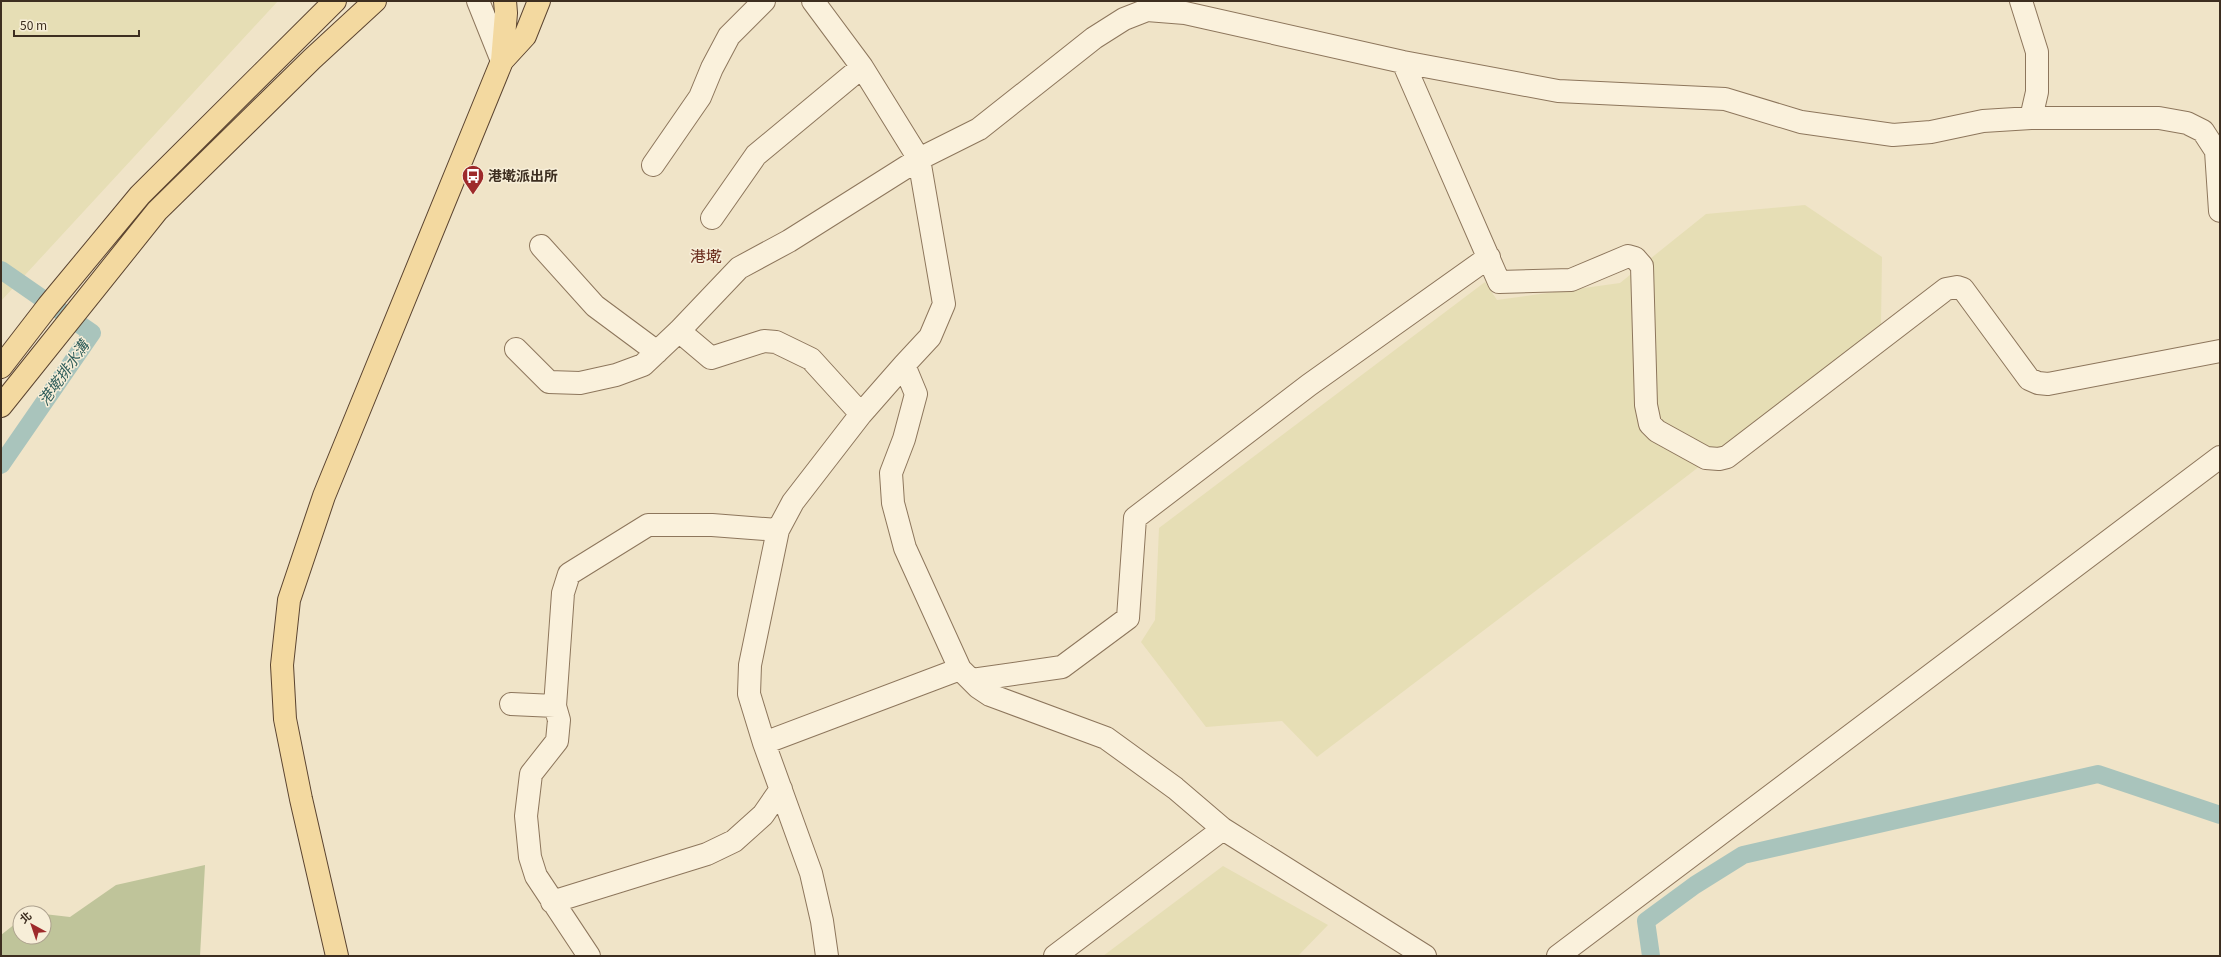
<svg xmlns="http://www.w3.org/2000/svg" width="2221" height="957" font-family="Georgia,'Noto Sans TC',serif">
  <rect width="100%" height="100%" fill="#f0e4c8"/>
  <!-- farmland -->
  <path fill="#e6deb5" d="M1,1H278L1,301Z
    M1805,205L1882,257L1881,325L1687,476L1317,757L1282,721L1206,727L1141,642L1155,620L1159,528L1485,282L1497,300L1620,283L1706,214Z
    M1223,866L1328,925L1298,956H1103Z"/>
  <!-- cemetery -->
  <path fill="#bfc49a" d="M205,865L200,956H1V935L20,920V937H44V914L70,917L116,885Z"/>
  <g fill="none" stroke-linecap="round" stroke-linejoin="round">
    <!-- canal -->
    <path stroke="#a9c4bc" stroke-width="18" d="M1,270L92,333L1,465
      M1651,956L1646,921L1695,885L1743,855L2098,774L2220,815"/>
    <!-- minor casing -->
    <g stroke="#8d765c" stroke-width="24">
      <path id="minor" d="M478,1L502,61
        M813,1L862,67L919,159L944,304L930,337L904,365L916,394L904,439L891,473L893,503L905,548L960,669L978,687L990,695L1106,738L1175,788L1223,829L1425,956
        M2021,1L2037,52V92L2031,118
        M1403,62L1499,282L1571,280L1628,256L1635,258L1642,266L1646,405L1650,424L1657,431L1706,458L1719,459L1727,457L1946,289L1957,287L1963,289L2029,379L2038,383L2048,384L2220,351
        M653,165L700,97L712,68L729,36L764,1
        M712,218L756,155L862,67
        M541,246L595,306L657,352
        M679,331L711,358L764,341L776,342L811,359L861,414
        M516,349L549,382L580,383L616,375L643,365L679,331L739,268L789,241L919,159L979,129L1094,38L1124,19L1147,10L1185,13L1403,62L1558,91L1725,99L1801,122L1893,135L1931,132L1983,121L2031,118H2159L2187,123L2203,131L2216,151L2220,211
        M972,680L1062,667L1128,618L1135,518L1309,385L1489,257
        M511,704L555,706L563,593L569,574L648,525H712L778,530
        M555,706L559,720L557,741L531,774L526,816L530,857L536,876L589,956
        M764,743L960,669
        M552,902L707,854L734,841L763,815L781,789
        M827,956L822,921L811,873L764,743L749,694L750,665L778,530L793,502L861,414L904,365
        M1055,956L1223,829
        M1558,956L2220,457"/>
    </g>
    <!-- major casing -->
    <g stroke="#5b4430" stroke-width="24">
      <path id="major" d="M502,61L525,36L539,1
        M1,367L48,306L140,195L335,1
        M1,406L157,211L312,59L375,1
        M337,956L301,799L285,719L282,665L289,600L324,496L502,61L506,13L505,1"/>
    </g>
    <!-- minor -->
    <use href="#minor" stroke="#faf1dc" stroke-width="22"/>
    <!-- major -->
    <use href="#major" stroke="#f3d9a0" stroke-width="22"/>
  </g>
  <!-- icons -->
  <defs>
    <g id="bus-pin" transform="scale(1.15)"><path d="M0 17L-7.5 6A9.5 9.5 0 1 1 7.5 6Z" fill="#9e2a2b" stroke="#f7eed8"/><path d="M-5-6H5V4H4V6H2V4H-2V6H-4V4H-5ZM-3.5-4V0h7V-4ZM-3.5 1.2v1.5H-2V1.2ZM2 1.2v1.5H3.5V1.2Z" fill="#fff"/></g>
  </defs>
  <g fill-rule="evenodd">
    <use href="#bus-pin" x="473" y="176"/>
  </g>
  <g text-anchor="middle" stroke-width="3" stroke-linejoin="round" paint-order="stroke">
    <!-- poi labels -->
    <g font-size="14" font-weight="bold" fill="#3d2e20" stroke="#f7eed8" text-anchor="start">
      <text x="488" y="181">港墘派出所</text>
    </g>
    <!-- water labels -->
    <g font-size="15" font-style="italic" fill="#2f5d5a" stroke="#f7eed8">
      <text transform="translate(64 373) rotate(-55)" y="5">港墘排水溝</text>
    </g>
    <!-- quarter labels -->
    <g font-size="16" fill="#6b2e1e" stroke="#f7eed8">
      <text x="706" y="262">港墘</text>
    </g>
  </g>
  <!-- border -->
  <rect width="2221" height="957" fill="none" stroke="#3d2e20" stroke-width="4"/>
  <!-- north arrow -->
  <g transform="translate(32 925) rotate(320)"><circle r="19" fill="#f7eed8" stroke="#ada18e"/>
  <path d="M0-3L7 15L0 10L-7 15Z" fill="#9e2a2b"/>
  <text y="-6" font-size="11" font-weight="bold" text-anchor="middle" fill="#3d2e20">北</text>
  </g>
  <!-- scale -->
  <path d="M14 30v6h125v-6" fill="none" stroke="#3d2e20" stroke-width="2"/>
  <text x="20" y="30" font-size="12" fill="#3d2e20" stroke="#f7eed8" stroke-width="3" paint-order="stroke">50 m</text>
</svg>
